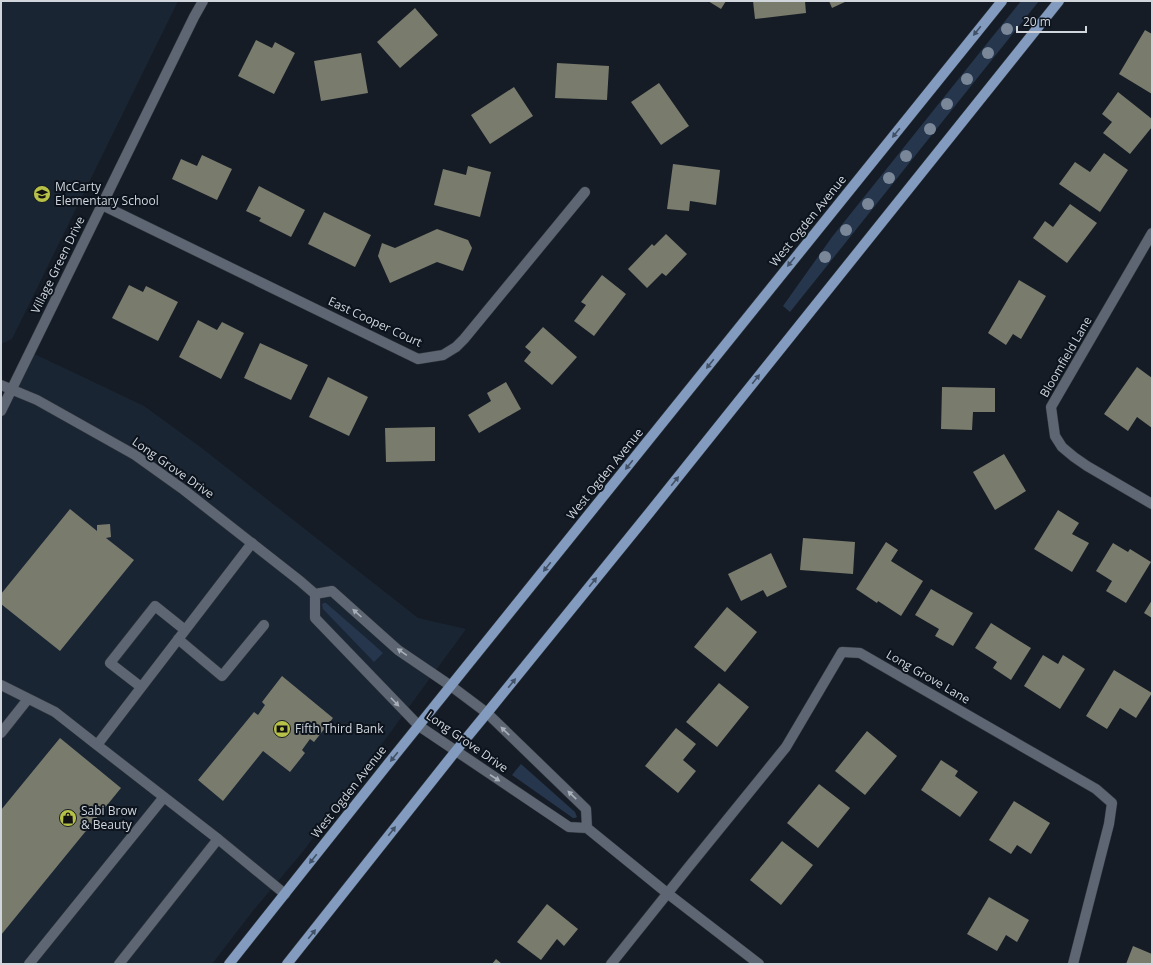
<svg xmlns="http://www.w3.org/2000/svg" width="1153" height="965" font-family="'Open Sans',sans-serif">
  <rect width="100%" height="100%" fill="#151c26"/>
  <!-- built -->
  <path fill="#1a2534" d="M1,1H178L12,339L1,344Z
    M26,350L144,406L203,449L418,618L466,629L305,849L252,912L212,964H1V402Z"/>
  <!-- green -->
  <path fill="#26364d" d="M1021,1H1039L790,312L783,306L832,237Z
    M324,603H326L372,643L383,653L374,662L323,609L322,604Z
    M521,764L575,812L577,817L575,818H573L512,775Z"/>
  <!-- building -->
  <path fill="#797b6c" d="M708,1H726L721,9Z
    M753,1H805L806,13L755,19Z
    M829,1H847L832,8Z
    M415,8L438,35L400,68L377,42Z
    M1145,30L1152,34V94L1119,74Z
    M256,40L272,48L275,42L295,53L274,94L238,76Z
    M361,53L368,93L321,101L314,61Z
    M557,63L609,66L607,100L555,98Z
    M659,83L689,126L661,145L631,102Z
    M514,87L533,116L490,144L471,115Z
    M1118,92L1152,119V127L1130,154L1103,133L1112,122L1102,114Z
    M1104,153L1128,170L1100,212L1059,184L1075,162L1090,172Z
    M202,155L232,169L217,200L172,179L181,159L197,166Z
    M673,164L720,170L716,205L690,201L689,211L667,209Z
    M468,166L491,172L480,217L434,205L443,169L466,175Z
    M259,186L305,210L291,237L259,221L261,218L246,211Z
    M1070,204L1097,223L1067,263L1033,238L1045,221L1053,227Z
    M324,212L371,235L355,267L308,244Z
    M437,229L468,240L472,248L463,271L437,262L390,283L378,256L382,243L395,248Z
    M666,234L687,254L666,276L662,273L647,288L628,269L652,244L654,246Z
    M602,275L626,294L594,336L574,321L586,305L581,302Z
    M1019,280L1046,296L1021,339L1013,334L1006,345L988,333Z
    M129,285L143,292L146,286L178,302L158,341L112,318Z
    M198,320L217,330L222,322L244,333L221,379L179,357Z
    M543,327L577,357L552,385L524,361L531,352L525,347Z
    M260,343L308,365L291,400L244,378Z
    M1137,367L1152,378V428L1137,417L1128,431L1104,414Z
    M328,377L368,397L349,436L309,417Z
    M506,382L521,409L479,433L468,415L491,401L487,393Z
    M942,387L995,388V412H973L972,430L941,429Z
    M435,427V461L386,462L385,428Z
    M1004,454L1026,491L995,510L973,472Z
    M70,509L97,531V525L110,524L111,537L106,538L134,560L60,651L1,604V594Z
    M1058,510L1079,523L1072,534L1089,543L1072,572L1034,549Z
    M803,538L855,542L853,574L800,570Z
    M886,542L898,550L891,561L923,581L901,616L878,601L877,603L856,589Z
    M1113,543L1128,552L1130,549L1151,562L1126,603L1106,591L1112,581L1096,571Z
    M771,553L787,587L767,597L763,590L741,601L728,574Z
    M931,589L973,613L953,646L935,636L939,629L915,615Z
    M1152,600V618L1144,613Z
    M727,607L757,632L725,672L694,647Z
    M991,623L1031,648L1011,680L993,668L997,662L975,648Z
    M1043,655L1058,664L1063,655L1085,669L1060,709L1024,686Z
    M1114,670L1152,693L1136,718L1120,708L1107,729L1086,716Z
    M282,676L333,718L314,742L310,739L302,750L305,753L290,772L263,751L223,801L198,780L254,712L258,715L265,705L262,702Z
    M719,683L749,707L717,747L686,722Z
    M676,728L696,744L683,760L696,771L678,793L645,766Z
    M867,731L897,756L865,795L835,771Z
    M60,738L121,788L1,935V810Z
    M941,760L958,771L955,776L978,792L960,817L921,790Z
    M819,784L850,808L818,848L787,823Z
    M1014,801L1050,823L1031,854L1017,845L1011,854L989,840Z
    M782,841L813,865L781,905L750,880Z
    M989,897L1029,920L1017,942L1006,935L997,951L967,934Z
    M547,904L578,929L564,946L557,939L541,960L517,942Z
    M1133,946L1152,954V964H1126Z
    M496,959L502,964H492Z"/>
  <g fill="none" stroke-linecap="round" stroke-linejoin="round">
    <!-- service casing -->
    <g stroke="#30353c" stroke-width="11">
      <path id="service" d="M178,639L222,676L264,625
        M1,685L55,712L97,745L252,543
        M141,687L110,663L155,606L185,630
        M1,733L28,699
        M97,745L218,839L285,894
        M29,964L164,797
        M119,964L218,839"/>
    </g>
    <!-- minor casing -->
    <g stroke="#30353c" stroke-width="11">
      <path id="minor" d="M102,205L418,359L443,355L456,347L464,339L585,192
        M1152,233L1051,407L1055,436L1062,447L1074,457L1087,466L1152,504
        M1,385L37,400L135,455L184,490L300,581L315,594V618L419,726L569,827L587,828L667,893L759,964
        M1,411L194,17L203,1
        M315,594L332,591L398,650L451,686L487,713L586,809L587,828
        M611,964L687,869L786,747L842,652L860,653L1096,789L1112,803L1109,824L1073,964"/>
    </g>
    <!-- primary casing -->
    <g stroke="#30353c" stroke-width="11">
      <path id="primary" d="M229,964L395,755L1002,1
        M287,964L455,752L487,713L650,512L1059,1"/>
    </g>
    <!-- service -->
    <use href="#service" stroke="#5d6672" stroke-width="10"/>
    <!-- minor -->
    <use href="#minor" stroke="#5d6672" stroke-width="10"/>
    <!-- primary -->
    <use href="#primary" stroke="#829bbf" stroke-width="10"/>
  </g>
  <!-- trees -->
  <g fill="#7a8799">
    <circle cx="1007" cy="29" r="6"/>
    <circle cx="988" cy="53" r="6"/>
    <circle cx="967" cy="79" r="6"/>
    <circle cx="947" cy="104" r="6"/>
    <circle cx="930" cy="129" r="6"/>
    <circle cx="906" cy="156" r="6"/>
    <circle cx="889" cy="178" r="6"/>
    <circle cx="868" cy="204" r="6"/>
    <circle cx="846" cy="230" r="6"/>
    <circle cx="825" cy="257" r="6"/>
  </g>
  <!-- one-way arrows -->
  <defs><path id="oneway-solid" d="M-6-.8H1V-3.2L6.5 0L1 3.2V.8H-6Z"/></defs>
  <g fill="#415065">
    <use href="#oneway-solid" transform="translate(977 31) rotate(129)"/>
    <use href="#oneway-solid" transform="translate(896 133) rotate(129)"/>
    <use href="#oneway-solid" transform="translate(791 262) rotate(129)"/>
    <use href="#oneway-solid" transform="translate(710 364) rotate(129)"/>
    <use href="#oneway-solid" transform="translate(756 379) rotate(-51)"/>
    <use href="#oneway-solid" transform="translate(629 465) rotate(129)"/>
    <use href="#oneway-solid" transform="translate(675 481) rotate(-51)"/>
    <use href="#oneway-solid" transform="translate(547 567) rotate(129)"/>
    <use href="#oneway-solid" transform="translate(593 582) rotate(-51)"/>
    <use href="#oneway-solid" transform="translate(512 683) rotate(-51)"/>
    <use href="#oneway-solid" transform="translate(394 757) rotate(129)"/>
    <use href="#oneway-solid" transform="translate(392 831) rotate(-52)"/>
    <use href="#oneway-solid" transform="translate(313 859) rotate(128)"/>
    <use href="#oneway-solid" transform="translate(312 934) rotate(-51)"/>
  </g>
  <g fill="#a8afb8">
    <use href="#oneway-solid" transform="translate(357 613) rotate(-138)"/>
    <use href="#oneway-solid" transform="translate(402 652) rotate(-145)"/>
    <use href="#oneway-solid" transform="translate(395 702) rotate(46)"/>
    <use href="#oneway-solid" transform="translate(505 731) rotate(-136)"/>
    <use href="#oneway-solid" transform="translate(495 778) rotate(33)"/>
    <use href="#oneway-solid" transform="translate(572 795) rotate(-136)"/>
  </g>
  <!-- icons -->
  <defs>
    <g id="school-disc" transform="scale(0.9)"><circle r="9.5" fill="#b7c148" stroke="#0c131c"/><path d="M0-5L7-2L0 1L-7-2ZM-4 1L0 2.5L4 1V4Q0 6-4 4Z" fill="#111"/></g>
    <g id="bank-disc" transform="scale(0.9)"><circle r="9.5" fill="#b7c148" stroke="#0c131c"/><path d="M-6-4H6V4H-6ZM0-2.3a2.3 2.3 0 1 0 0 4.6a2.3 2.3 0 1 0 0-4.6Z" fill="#111"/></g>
    <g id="shop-disc" transform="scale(0.9)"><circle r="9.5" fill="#b7c148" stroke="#0c131c"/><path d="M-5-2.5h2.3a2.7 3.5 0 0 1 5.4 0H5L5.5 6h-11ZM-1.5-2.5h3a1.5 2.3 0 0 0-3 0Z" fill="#111"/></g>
  </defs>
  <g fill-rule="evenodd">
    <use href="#school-disc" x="42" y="194"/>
    <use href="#bank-disc" x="282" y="729"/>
    <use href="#shop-disc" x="68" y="818"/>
  </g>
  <g text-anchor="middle" stroke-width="4" stroke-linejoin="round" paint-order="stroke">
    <!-- poi labels -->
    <g font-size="12" fill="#d1d6dd" stroke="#0c131c" text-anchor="start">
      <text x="55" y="191">McCarty<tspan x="55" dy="14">Elementary School</tspan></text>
      <text x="295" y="733">Fifth Third Bank</text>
      <text x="81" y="815">Sabi Brow<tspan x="81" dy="14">&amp; Beauty</tspan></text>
    </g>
    <!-- street labels -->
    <g font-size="12" fill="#d1d6dd" stroke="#0c131c">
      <text transform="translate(808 221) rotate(-51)" y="4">West Ogden Avenue</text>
      <text transform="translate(58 265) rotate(-64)" y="4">Village Green Drive</text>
      <text transform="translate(375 322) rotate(25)" y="4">East Cooper Court</text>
      <text transform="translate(1066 357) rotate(-60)" y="4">Bloomfield Lane</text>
      <text transform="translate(173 468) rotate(35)" y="4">Long Grove Drive</text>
      <text transform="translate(605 474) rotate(-51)" y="4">West Ogden Avenue</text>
      <text transform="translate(928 677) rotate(30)" y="4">Long Grove Lane</text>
      <text transform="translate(467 742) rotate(35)" y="4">Long Grove Drive</text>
      <text transform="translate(349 792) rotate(-52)" y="4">West Ogden Avenue</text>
    </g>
  </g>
  <!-- border -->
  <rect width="1153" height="965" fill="none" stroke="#d1d6dd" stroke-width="4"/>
  <!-- scale -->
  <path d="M1017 26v6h69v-6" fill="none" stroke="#d1d6dd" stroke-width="2"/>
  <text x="1023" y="26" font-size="12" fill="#d1d6dd" stroke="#0c131c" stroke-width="3" paint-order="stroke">20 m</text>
</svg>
